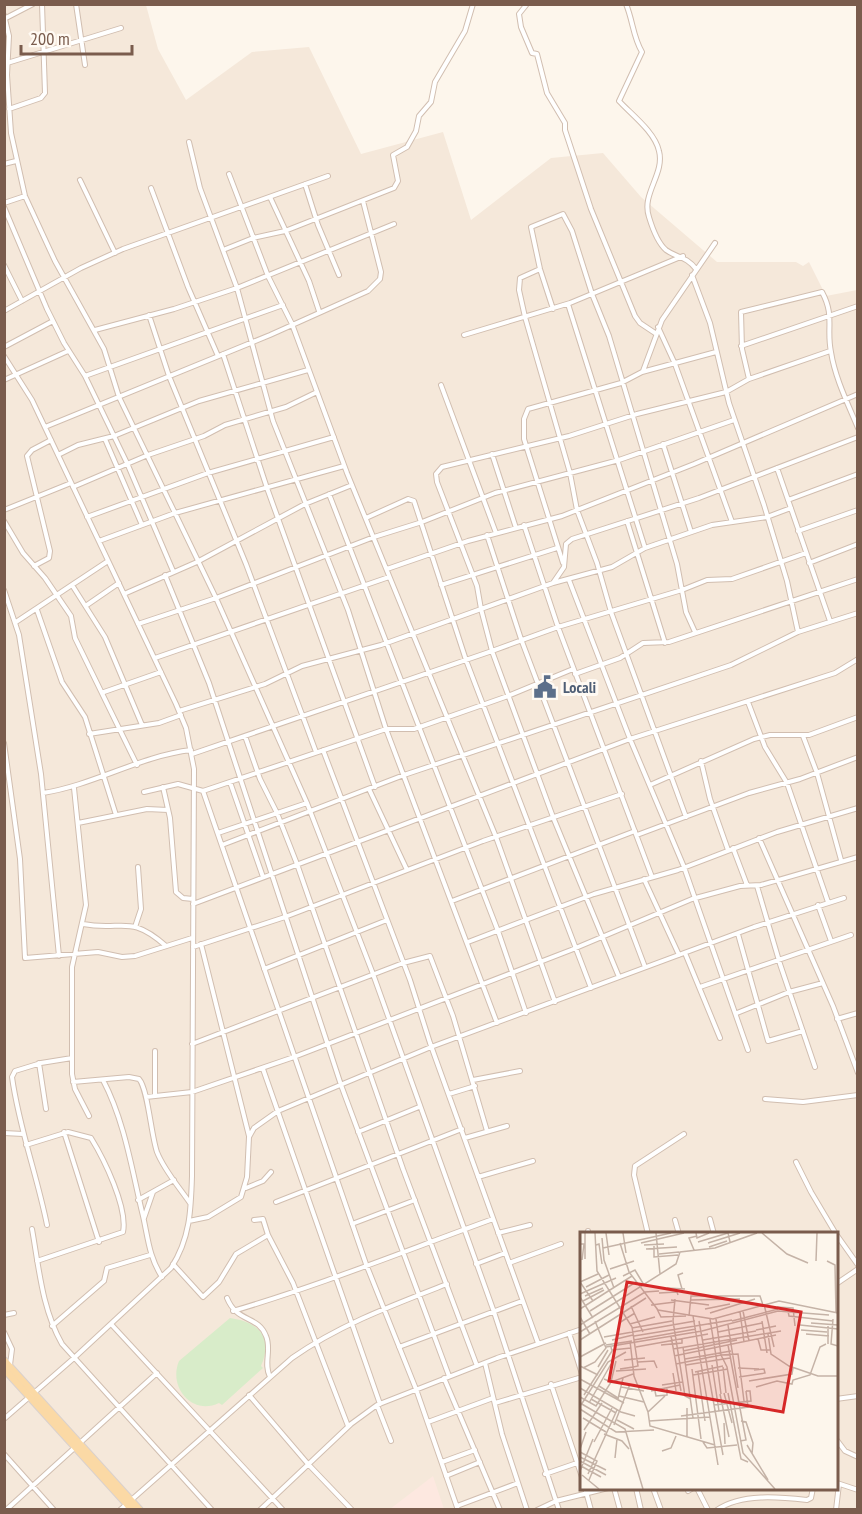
<svg xmlns="http://www.w3.org/2000/svg" width="862" height="1514" font-family="'PT Sans Narrow',sans-serif">
  <rect width="100%" height="100%" fill="#fdf6ec"/>
  <!-- residential -->
  <path fill="#f5e8da" fill-rule="evenodd" d="M5,5H146L158,49L186,100L252,52L309,47L361,154L443,132L471,220L551,158L603,153L641,197L717,262H796L803,266L809,262L826,296L857,290V1509L5,1510ZM582,1234H836V1488H582Z"/>
  <!-- commercial -->
  <path fill="#fde8e0" d="M433,1476L444,1509H390Z"/>
  <!-- green -->
  <path fill="#d8ecc9" d="M230,1318C258,1322 274,1336 261,1366L263,1368L222,1405L219,1403C192,1416 168,1387 179,1361Z"/>
  <g fill="none" stroke-linecap="round" stroke-linejoin="round">
    <!-- minor casing -->
    <g stroke="#d1beb0" stroke-width="6">
      <path id="minor" d="M76,4L85,65
        M527,4L519,14L521,27L532,53L537,54L547,93L565,123V130L591,209L635,316L640,323L655,333
        M626,4C633,21 633,37 642,52L619,101C631,114 655,132 659,151C665,174 641,194 649,217C652,227 658,243 666,250C677,258 686,256 696,269
        M4,15L9,36L7,75L11,133L25,196L55,261L104,349L119,397L216,598L307,803L373,974L494,1312L559,1510
        M6,18L33,4
        M4,64L121,28
        M9,109L41,98L45,93L42,4
        M189,142L200,188L237,288L273,421L348,610L386,729L497,1023
        M4,164L16,161
        M229,174L268,276L292,324L347,473L496,837L555,1002
        M80,180L115,253
        M305,184L318,225L339,275
        M151,188L188,287L218,356
        M270,197L309,281L319,311
        M4,203L25,196
        M4,207L47,309L64,343L85,376L127,463L173,571
        M223,250L253,238L285,231L394,188L398,181L393,155L407,147L416,131L419,116L431,102L435,82L465,31L473,4
        M4,265L22,301
        M540,269L520,278L519,290L525,317L570,473L577,510L597,563L611,612L686,817
        M692,275L710,323L729,403L764,505L787,581L798,632
        M568,304L645,548
        M553,309L540,269L531,227L563,214L572,231L592,294L609,336L677,564L686,612L695,632
        M4,311L81,268L123,249L328,176
        M149,315L169,376L246,564L316,752
        M658,327L675,364L732,522
        M95,330L174,309L237,288L394,224
        M464,335L570,303L683,256
        M741,346L858,306
        M4,347L53,321
        M223,354L267,488L375,787
        M4,356L32,400L176,704L186,728L194,769L192,1176C191,1210 190,1239 171,1268L74,1358L4,1419
        M643,371L662,320L715,243
        M85,376L283,305
        M749,379L742,349L741,312L822,292C835,316 826,328 831,352C835,378 848,404 858,428
        M4,380L68,351
        M441,385L496,533
        M45,427L270,335L368,291L380,279L381,272L363,201
        M105,439L142,525
        M663,444L691,532
        M492,454L516,528
        M58,455L78,445L114,436L199,401L308,370
        M777,468L830,621
        M73,487L148,455L204,436L225,425L286,407L317,392
        M329,494L498,931L526,1013
        M788,500L858,474
        M4,510L71,483
        M87,517L208,473L334,437
        M366,518L408,499L414,501L466,660L591,988
        M4,521L23,553L45,578L71,616L75,638L137,765
        M627,521L665,643
        M524,525L558,627L652,877
        M798,531L858,510
        M487,535L521,639L645,967
        M99,541L175,513L344,466
        M563,563L524,439V419L528,409L621,383L642,372L716,352
        M809,563L858,544
        M34,566L49,558L50,551L27,456L32,450L51,440
        M387,569L468,541L562,516L694,464L858,394
        M165,575L209,683L341,1085L449,1376
        M569,580L630,739L684,867L748,1050
        M553,583L612,567L645,548L712,525L767,517L791,508
        M72,585L105,637L142,725
        M441,585L557,548
        M4,590L19,635L41,774L59,956
        M124,594L197,562L305,504L352,485
        M87,605L119,583
        M37,610L62,682L85,717L116,815
        M16,622L108,561
        M138,624L216,598L374,537L422,522L495,493L619,460L734,420
        M155,658L389,577
        M575,674L620,658L643,643L669,642L858,579
        M104,692L161,672
        M748,702L765,747L787,783L828,902
        M179,711L265,684L302,666L381,645L481,609L477,586L437,482L436,474L442,467L569,436L637,414L726,392L749,379L830,351
        M89,734L159,723L181,715
        M245,736L260,779L277,813L297,864L403,1169L477,1366
        M803,736L817,773L841,860
        M4,743L20,859L25,958L98,952L122,957L135,956L192,938
        M323,750L410,980L430,1043L538,1343
        M192,754L492,651L481,609L553,583L564,567L566,544L572,539L699,498L858,437
        M701,761L710,799L728,850
        M230,782L263,877
        M650,785L754,739L770,735H809L858,717
        M163,787L170,818L176,892L183,898L193,899
        M74,788L86,905L72,967V1074L75,1089L89,1116
        M369,789L407,870
        M203,791L366,1264L416,1389L458,1510
        M144,792L178,784L203,791L386,729H414L508,696L573,669
        M43,793C94,785 140,756 191,750
        M78,823L147,809L168,810
        M218,833L307,803
        M637,835L749,793L800,779L858,757
        M759,838L833,1006L858,1073
        M222,845L404,775L731,665L798,632L858,613
        M733,848L747,885
        M644,879L679,955
        M757,886L780,964L815,1067
        M452,901L635,831
        M193,904L630,739L835,673L858,659
        M818,905L831,941
        M83,924C122,932 129,913 166,946
        M135,927L141,909L138,867
        M738,934L768,1041L803,1031
        M468,942L594,894L678,870L777,832L858,808
        M201,944L249,1136
        M193,947L285,917L483,841L622,794
        M685,953L720,1038
        M264,969L387,920
        M619,977L553,817L492,651L558,627L682,590L707,580L732,579L806,553
        M700,987L851,935
        M737,1013L789,992L823,983
        M837,1019L858,1013
        M192,1044L403,963L430,956L453,1016L487,1131
        M39,1063L46,1109
        M263,1069L380,1404
        M103,1080C125,1122 132,1171 143,1216C148,1238 149,1257 162,1277
        M473,1080L520,1071
        M73,1082L129,1077L139,1079C148,1089 151,1135 157,1152C164,1170 179,1187 190,1203
        M449,1094L475,1086
        M155,1096V1051
        M146,1097L192,1092L294,1057L571,950L692,899L740,886L761,885L858,857
        M765,1099L803,1102L858,1095
        M64,1132L99,1242
        M358,1132L419,1107
        M4,1133L23,1134
        M465,1138L507,1126
        M26,1145L68,1132L91,1138C104,1159 128,1208 123,1232L37,1261
        M796,1162L811,1192L836,1234
        M478,1177L533,1161
        M246,1188L263,1181L271,1172
        M138,1200L174,1180
        M276,1202L462,1129
        M144,1218L153,1192
        M710,1219L714,1234
        M254,1220L263,1219L268,1235L293,1283L348,1426
        M675,1220L679,1234
        M189,1221L208,1217L241,1197L247,1177L249,1137L254,1128L278,1111L431,1047L754,927L844,898
        M352,1224L415,1200
        M47,1225C37,1175 19,1128 12,1077L15,1071L41,1063L72,1058
        M32,1229C39,1268 42,1309 62,1344L212,1510
        M588,1231V1234
        M498,1233L530,1225
        M648,1234L634,1175L635,1166L684,1134
        M836,1234L858,1265
        M509,1263L561,1244
        M173,1264L203,1297L219,1282L236,1254L268,1235
        M476,1264L505,1253
        M836,1284L858,1269
        M227,1298C237,1323 258,1315 266,1336C272,1350 263,1363 270,1377
        M233,1311C321,1285 407,1250 493,1219
        M4,1315L14,1313
        M111,1324L283,1510
        M52,1326L104,1281L107,1268L150,1255
        M4,1332L12,1349L10,1365
        M569,1333L582,1374
        M399,1347L522,1301
        M485,1363L502,1434L527,1510
        M444,1378L500,1510
        M551,1384L582,1477
        M249,1395L308,1464L352,1510
        M836,1399L858,1396
        M495,1403L582,1377
        M377,1405L391,1441
        M428,1422L493,1398
        M836,1439L845,1451L858,1457
        M4,1454L54,1510
        M442,1462L475,1450
        M545,1474L577,1463
        M446,1476L480,1462
        M837,1483L858,1490
        M585,1488L591,1510
        M614,1488L620,1510
        M636,1488L641,1510
        M653,1488L661,1510
        M697,1488L708,1510
        M688,1491L693,1488
        M457,1506L518,1483
        M6,1510L157,1373
        M120,1510L292,1358C339,1325 393,1305 447,1284
        M260,1510L351,1424L377,1405L497,1358L582,1329
        M537,1510L556,1501L608,1488
        M717,1510C741,1493 780,1497 807,1500L811,1498L813,1488
        M836,1510L839,1484"/>
    </g>
    <!-- primary casing -->
    <g stroke="#dad1cd" stroke-width="8">
      <path id="primary" d="M4,1360L140,1510
        M4,1369L132,1510"/>
    </g>
    <!-- minor -->
    <use href="#minor" stroke="#fff" stroke-width="4"/>
    <!-- primary -->
    <use href="#primary" stroke="#fbd9a5" stroke-width="6"/>
  </g>
  <!-- icons -->
  <defs>
    <g id="civic-bare" transform="scale(1.8)"><path d="M-.6-6.5H3V-4.5H.6V-3L4-1V1h2V6H-6V1h2V-1L-.6-3ZM-1.2 2.5V6h2.4V2.5Z" fill="#5c6f8a" stroke="#fffaf3" stroke-width="2.5" paint-order="stroke"/></g>
  </defs>
  <g fill-rule="evenodd">
    <use href="#civic-bare" x="545" y="687"/>
  </g>
  <g text-anchor="middle" stroke-width="6" stroke-linejoin="round" paint-order="stroke">
    <!-- service labels -->
    <g font-size="16" font-weight="bold" fill="#4e5e75" stroke="#fffaf3" text-anchor="start">
      <text x="563" y="693">Locali</text>
    </g>
  </g>
  <!-- overview -->
  <g transform="translate(580 1232)">
    <rect width="258" height="258" fill="#fdf6ec"/>
    <path fill="none" stroke="#c5b3a7" stroke-width="1.5" d="M5,1V27M15,1L17,39L52,95L58,134L53,135L54,144L68,180M26,1L29,23M43,1L46,21M76,1L80,42M116,1L117,6L129,1M182,1L207,22L228,31M22,6L24,28L34,56M118,10L148,1L150,10M40,11L49,40L78,78L133,87L199,69L258,81M61,11L104,1M128,11L160,1M0,12H4L2,28M16,13L19,12L22,32M64,13L84,12M74,14V25L98,23M129,15L147,9M23,16L91,1M66,17L97,15M114,18L109,6L117,4M79,22L99,20M236,29L237,1M247,29L255,33L256,81M30,37L54,29M43,44L55,38L64,53M0,50L13,69M0,50L18,42M6,55L29,43M87,56L105,57M102,57L98,43L103,41M79,61L97,60L98,63M0,62L36,46M5,64L23,56M0,65L13,86M95,67L93,89L105,164L111,167M91,68L129,73M110,68L160,67M3,69L24,58M184,72L194,115M71,73L95,70M51,74L63,100M197,75L213,76L215,94M0,77L52,44M77,77L81,85L106,84M125,77L150,72M10,79L56,50M163,79L169,109M208,79L209,84L253,89M160,80L164,110M130,81L175,67M109,84L111,64H180L183,73M113,84L138,233M0,85L10,102M130,87L136,124L141,123L147,135L163,221L195,257M136,87L141,123L158,122L164,169M253,87L251,112L258,114M119,89L143,223M152,89L198,77M182,89L187,121M39,91L55,81M231,91L258,93M50,92L75,85M0,93L96,32L100,20L135,16L177,1M148,93L158,156M220,93L258,97M248,94V112M52,96L92,89M176,98L196,94M221,98L247,100M0,100L65,60L79,59M138,100L182,91M188,102L191,122L209,134L238,144H258M226,102L249,104M54,104L152,88M91,104L101,159M24,105L115,89M178,107L181,118H191M0,108L66,66M32,108L53,103M54,108L116,97M123,108L176,99M26,113L52,109M81,113L102,111V106M148,113L166,208L160,209M26,115L122,99L198,79L249,83M56,115L128,102M103,115L113,186M93,117L201,99M32,118L51,116M103,119L157,108M94,124L196,103M0,125L26,111M105,127L151,119M44,128L65,126M58,130L74,129L77,136M96,132L136,124L141,162M106,133L150,126M132,133L139,179M0,134L18,143M18,135L28,118M143,135L146,161M3,136L15,130L26,116L15,89M158,136L179,137M40,137L53,135L50,109M112,137L121,207M36,139L66,137M115,140L143,134M118,140L125,189M93,141L96,159M113,143L148,137M159,145L185,141L184,137L174,138M0,147L44,171M24,147L31,150L36,129M169,149L212,142L213,136M82,153L102,150M19,154L38,166M41,155L64,159M176,155L197,149L212,152L213,148L230,143L240,115L246,112M0,156L41,180L55,184M71,159L100,153M75,159L76,164L87,163V156M144,161L152,191M148,161L161,227L168,230M140,162L149,205M4,163L32,119L31,115M39,164L64,170M85,164L68,180L70,194L135,213M0,165L16,174L31,150L53,142M11,167L36,181M38,167L43,146M0,171L45,197L63,257M9,171L31,132M1,173L28,130L46,120M134,173L171,169L170,159H166M107,176V205M0,177L36,200L74,198M101,184L168,175L166,159M3,186L26,200M37,188L54,197M69,189L130,185M161,189L166,190L173,211L172,222M144,191L145,212M34,193L50,152M4,198L22,171M24,202L42,209L49,217M14,210L32,176M123,210L127,216L157,213M167,213L188,248M0,217L6,200M82,219L91,216L96,204M0,220L17,229L9,248M0,225L26,238M35,226L37,207M0,229L26,243M1,234L21,245M0,239L13,207M8,242L37,178M2,243L19,257"/>
    <path fill="#d62828" fill-opacity="0.15" stroke="#d62828" stroke-width="3" d="M47,50L221,80L203,180L29,149Z"/>
    <rect width="258" height="258" fill="none" stroke="#7a5c4d" stroke-width="3"/>
  </g>
  <!-- border -->
  <rect width="862" height="1514" fill="none" stroke="#7a5c4d" stroke-width="12"/>
  <!-- scale -->
  <path d="M21 45v9h111v-9" fill="none" stroke="#7a5c4d" stroke-width="3"/>
  <text x="30" y="45" font-size="18" fill="#7a5c4d" stroke="#fffaf3" stroke-width="4.5" paint-order="stroke">200 m</text>
</svg>
